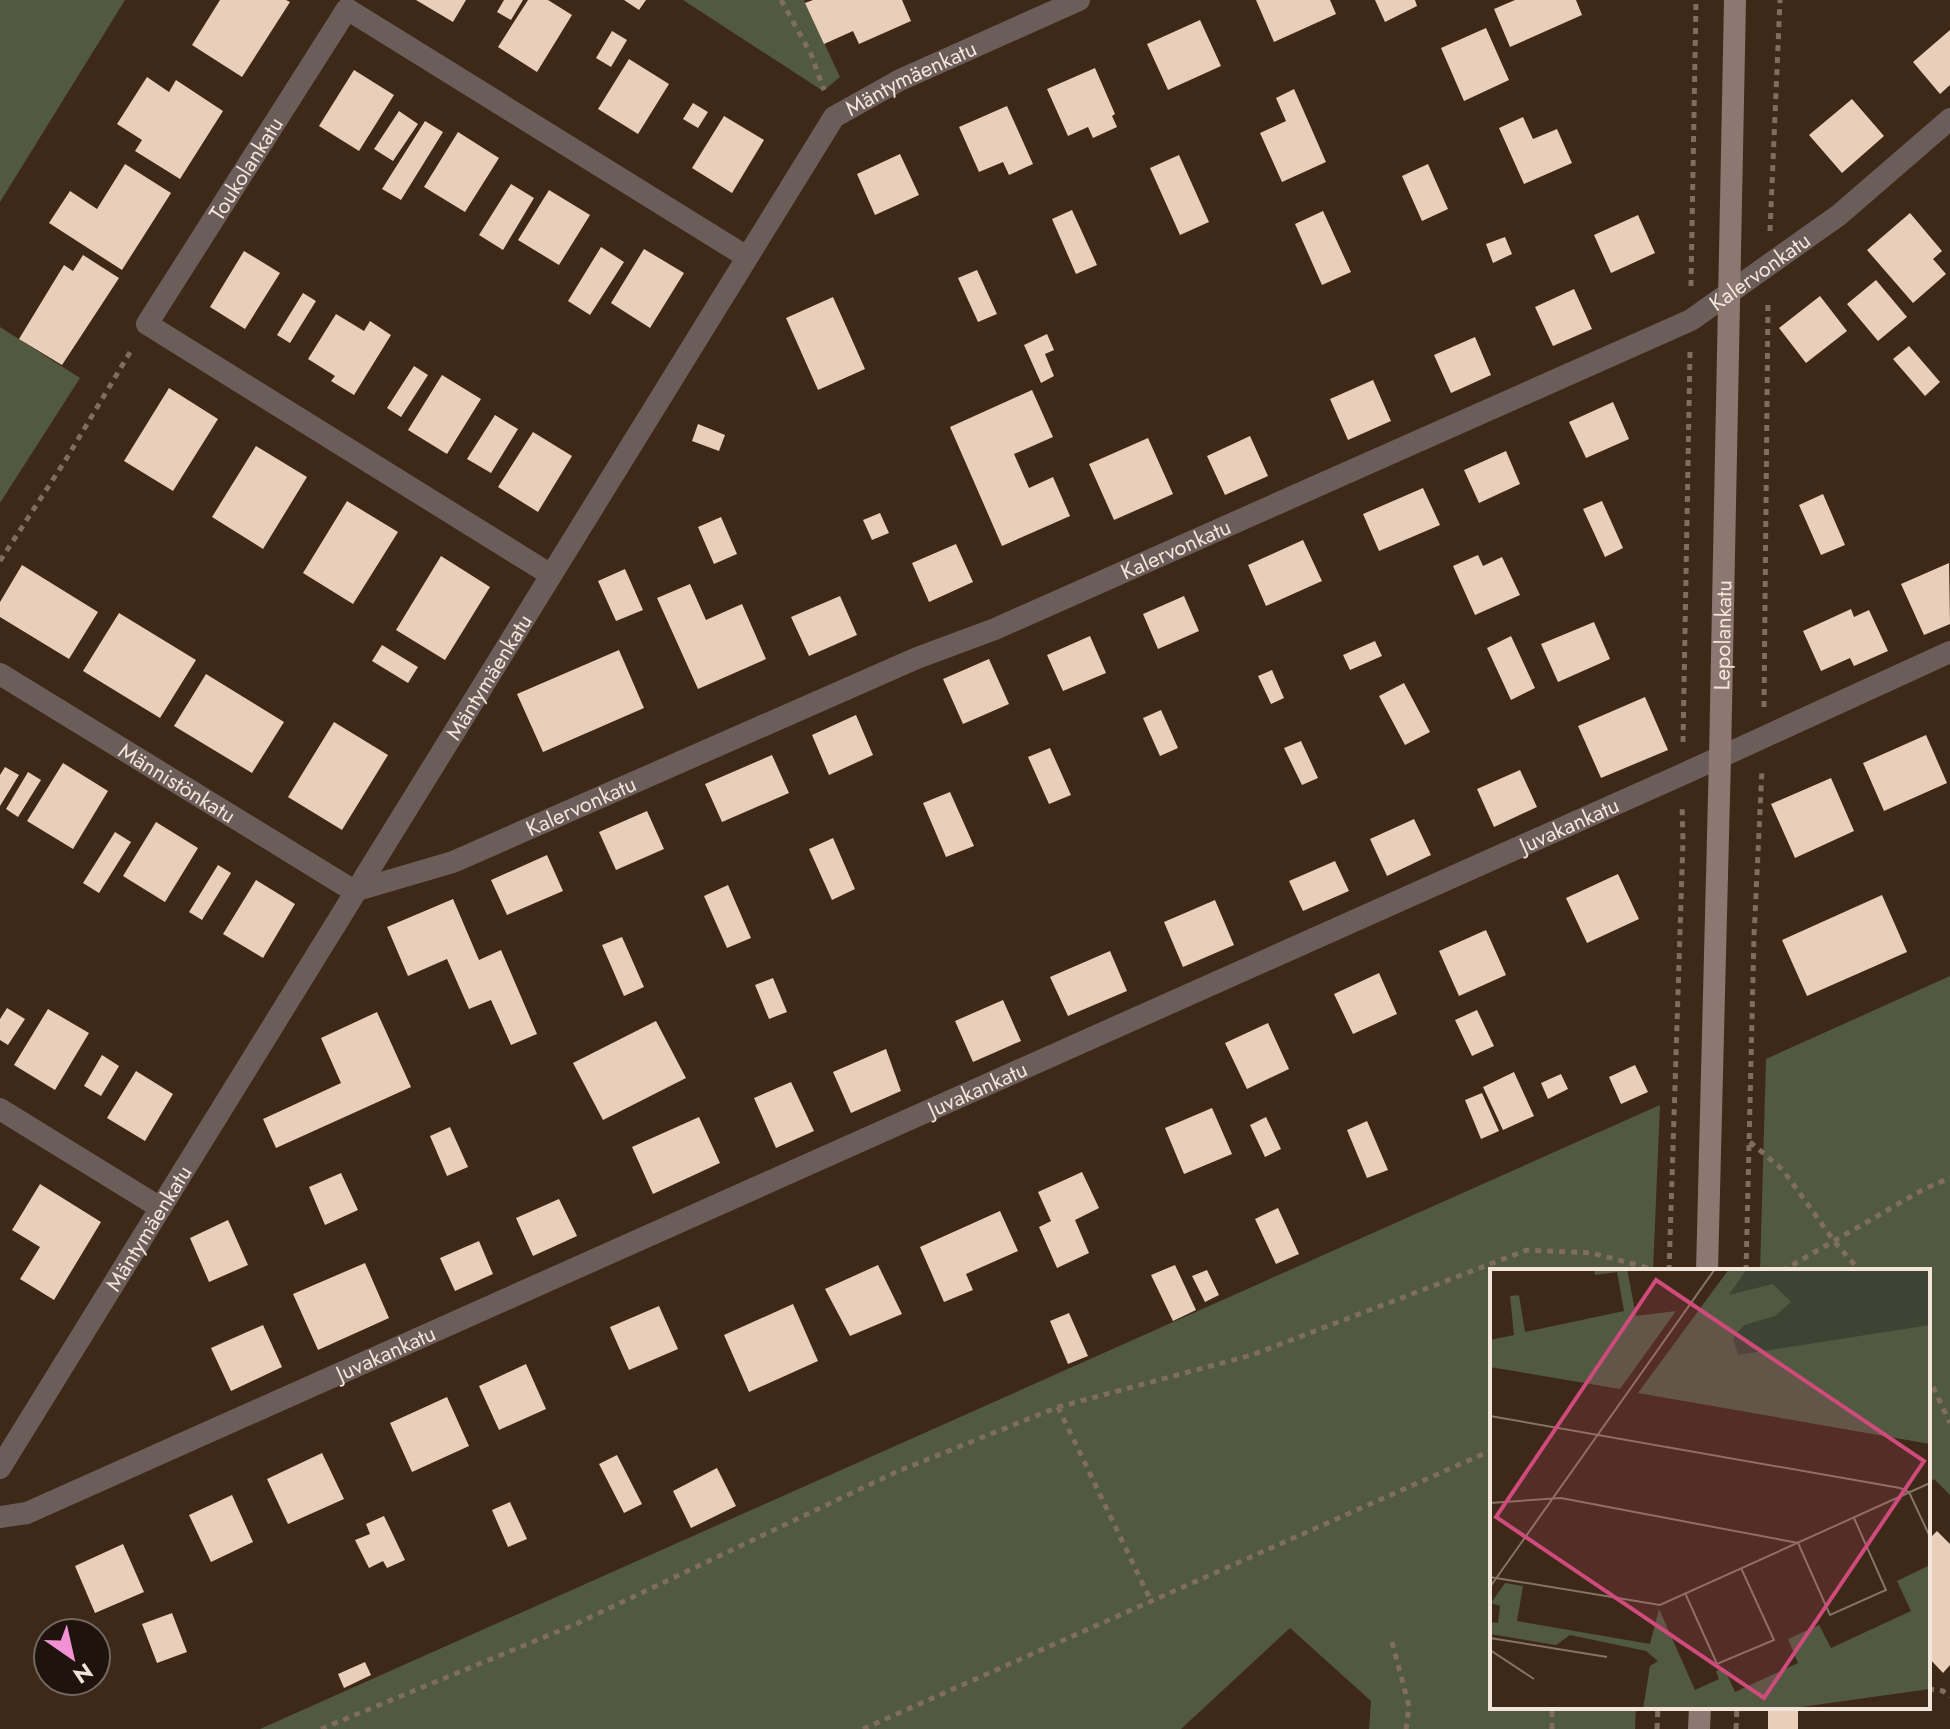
<svg xmlns="http://www.w3.org/2000/svg" width="1950" height="1729" font-family="Jost,sans-serif">
  <rect width="100%" height="100%" fill="#3e2918"/>
  <!-- forest -->
  <path fill="#515940" d="M0,0H125L0,202Z
    M683,0H804L840,77L823,91Z
    M0,327L80,378L0,503Z
    M1950,976V1495L1934,1479L1928,1484V1271H1760L1766,1059Z
    M1660,1105L1653,1271H1492V1707H1636L1635,1729H1369L1371,1701L1290,1628L1181,1729H260Z"/>
  <!-- building -->
  <path fill="#e9ceba" d="M220,0H286L290,2L242,77L192,45Z
    M416,0H466L453,22Z
    M504,0H523L511,20L497,12Z
    M528,0H548L572,15L537,72L498,47Z
    M624,0H646L639,10Z
    M813,0H902L911,21L859,44L853,31L824,44L805,3Z
    M1256,0H1330L1336,14L1274,42Z
    M1375,0H1415L1417,6L1385,22Z
    M1515,0H1576L1582,15L1510,47L1494,9Z
    M1200,20L1221,66L1168,90L1147,44Z
    M1486,28L1509,80L1464,101L1441,48Z
    M1950,30V85L1940,94L1913,62Z
    M612,31L627,40L611,67L596,58Z
    M629,59L669,84L638,134L598,109Z
    M1095,68L1115,114L1112,116L1117,127L1093,138L1088,127L1068,136L1047,89Z
    M354,70L394,95L359,151L319,126Z
    M147,77L169,92L176,80L223,111L180,179L135,151L142,140L117,124Z
    M1294,89L1326,162L1282,182L1260,133L1286,121L1276,98Z
    M1852,99L1884,136L1842,173L1809,135Z
    M693,103L708,112L698,128L683,119Z
    M1007,106L1033,164L1009,175L1003,162L979,172L959,127Z
    M399,111L418,124L393,161L374,149Z
    M724,116L764,140L732,193L692,168Z
    M1523,117L1533,139L1557,129L1572,163L1524,184L1499,128Z
    M425,121L443,132L401,200L382,189Z
    M458,132L499,158L465,212L424,187Z
    M900,154L919,195L875,215L857,174Z
    M1179,155L1209,222L1180,235L1150,168Z
    M125,164L171,193L122,270L49,223L70,191L97,209Z
    M1428,164L1448,209L1422,221L1402,176Z
    M511,184L534,198L503,250L479,235Z
    M549,190L590,215L559,265L518,240Z
    M1072,210L1097,265L1076,274L1052,219Z
    M1323,211L1351,272L1322,285L1295,224Z
    M1910,213L1942,251L1933,259L1946,274L1913,303L1867,250Z
    M1638,215L1655,253L1611,273L1594,235Z
    M1505,237L1512,254L1493,263L1486,244Z
    M601,247L624,262L590,315L568,301Z
    M644,249L684,273L650,328L611,303Z
    M244,251L280,273L245,329L210,307Z
    M83,255L119,278L62,365L19,339L64,265L73,271Z
    M977,270L997,314L978,322L958,278Z
    M1876,280L1907,317L1878,341L1847,304Z
    M1574,289L1592,329L1553,346L1535,307Z
    M303,293L316,301L290,343L277,335Z
    M1820,296L1847,331L1806,363L1779,328Z
    M833,297L865,369L818,390L786,318Z
    M336,314L364,331L370,321L391,335L354,395L331,381L335,376L308,359Z
    M1047,334L1054,350L1045,354L1054,376L1041,383L1024,345Z
    M1475,337L1491,375L1451,393L1434,355Z
    M1909,346L1940,382L1925,396L1893,359Z
    M414,366L428,375L401,417L387,408Z
    M442,375L481,399L447,454L408,430Z
    M1373,380L1391,421L1348,440L1330,399Z
    M169,388L218,419L173,491L124,461Z
    M1032,390L1053,437L1014,454L1029,488L1053,477L1070,516L1002,546L950,427Z
    M1613,402L1629,439L1586,458L1569,422Z
    M495,415L518,429L491,473L467,459Z
    M698,424L725,435L719,451L692,441Z
    M533,432L572,456L538,512L498,487Z
    M1250,436L1268,476L1225,495L1207,456Z
    M1148,438L1173,494L1114,520L1089,464Z
    M256,446L307,477L263,549L212,517Z
    M1506,451L1520,484L1479,503L1464,470Z
    M1423,488L1440,525L1379,551L1363,514Z
    M1823,494L1845,545L1821,555L1799,505Z
    M347,501L398,532L353,604L303,573Z
    M1602,501L1623,548L1605,557L1583,509Z
    M880,513L889,533L872,540L863,520Z
    M721,517L737,554L714,564L698,527Z
    M1303,540L1322,581L1266,606L1248,565Z
    M956,544L973,582L929,602L912,563Z
    M1478,555L1483,566L1502,557L1520,595L1475,615L1453,566Z
    M441,556L490,587L445,660L396,630Z
    M1949,563L1950,624L1924,635L1901,584Z
    M22,565L98,612L69,659L0,617V602Z
    M625,569L643,610L616,621L598,581Z
    M690,584L706,620L742,604L766,659L698,689L657,598Z
    M840,596L857,635L809,656L791,617Z
    M1184,596L1199,631L1158,649L1143,614Z
    M1851,609L1854,617L1869,610L1888,651L1854,666L1850,658L1821,671L1803,631Z
    M119,613L196,660L160,718L83,671Z
    M1594,622L1610,659L1558,682L1541,644Z
    M1090,636L1106,673L1063,691L1047,655Z
    M1511,636L1535,688L1511,700L1487,648Z
    M1375,641L1382,656L1350,670L1343,655Z
    M382,645L418,667L408,683L372,661Z
    M619,650L644,708L543,752L517,694Z
    M989,659L1009,704L963,724L943,679Z
    M1272,670L1284,698L1271,704L1258,676Z
    M206,674L284,722L252,773L174,726Z
    M1404,683L1430,732L1405,745L1379,696Z
    M1645,697L1668,750L1601,778L1578,726Z
    M1161,710L1178,748L1160,756L1143,718Z
    M856,715L873,755L829,775L812,735Z
    M334,722L388,755L342,830L288,797Z
    M1926,735L1947,783L1884,811L1863,763Z
    M1301,741L1318,778L1302,785L1284,748Z
    M1050,748L1071,795L1049,804L1028,757Z
    M772,755L789,793L722,822L705,784Z
    M63,763L108,791L73,849L27,821Z
    M5,767L19,775L0,806V775Z
    M1520,770L1537,807L1494,827L1477,789Z
    M28,772L41,780L18,817L6,809Z
    M1831,778L1854,831L1795,858L1771,804Z
    M950,792L974,846L946,857L923,803Z
    M647,811L664,849L616,870L599,832Z
    M1414,819L1431,855L1387,876L1370,839Z
    M156,822L198,848L165,902L123,876Z
    M115,832L131,842L99,893L83,883Z
    M833,838L855,889L832,900L809,849Z
    M547,855L563,891L507,915L491,880Z
    M1335,861L1349,891L1303,911L1289,881Z
    M218,865L231,873L202,920L189,912Z
    M1618,874L1639,919L1587,943L1566,898Z
    M256,880L295,904L263,958L223,934Z
    M728,885L751,938L727,948L704,896Z
    M1882,895L1907,952L1807,996L1782,940Z
    M453,899L479,960L501,950L537,1034L511,1045L491,1000L469,1009L447,959L408,976L387,927Z
    M1215,900L1234,945L1183,967L1164,922Z
    M1486,930L1506,975L1459,996L1439,951Z
    M622,937L644,987L624,996L602,945Z
    M1110,951L1127,991L1068,1016L1050,977Z
    M1379,973L1397,1014L1353,1034L1334,994Z
    M773,978L787,1012L769,1019L755,985Z
    M1003,1000L1021,1041L973,1062L955,1021Z
    M7,1008L25,1019L8,1045L0,1040V1019Z
    M48,1009L89,1033L55,1090L14,1065Z
    M1477,1010L1494,1046L1472,1056L1455,1020Z
    M377,1012L411,1087L276,1148L263,1119L341,1083L321,1038Z
    M656,1021L686,1078L603,1120L573,1063Z
    M1268,1023L1289,1069L1247,1089L1225,1043Z
    M886,1049L901,1091L851,1113L833,1072Z
    M102,1055L119,1066L101,1096L84,1086Z
    M1635,1065L1648,1092L1621,1104L1609,1077Z
    M136,1071L173,1094L145,1141L107,1118Z
    M1514,1072L1534,1116L1503,1130L1483,1087Z
    M1561,1074L1568,1089L1548,1099L1541,1083Z
    M791,1082L814,1131L776,1148L754,1098Z
    M1482,1093L1499,1131L1481,1139L1465,1100Z
    M1212,1108L1232,1154L1184,1174L1165,1128Z
    M699,1117L720,1163L653,1194L632,1147Z
    M1266,1117L1281,1149L1265,1157L1250,1125Z
    M1367,1121L1388,1170L1367,1178L1347,1130Z
    M450,1127L468,1167L447,1176L430,1136Z
    M1082,1172L1099,1208L1075,1220L1089,1253L1057,1268L1039,1227L1051,1221L1038,1192Z
    M341,1173L358,1210L325,1225L309,1187Z
    M40,1184L101,1222L54,1300L20,1279L40,1247L12,1230Z
    M559,1199L577,1236L533,1256L516,1218Z
    M1278,1208L1299,1254L1276,1264L1255,1219Z
    M1000,1211L1018,1251L966,1274L973,1290L944,1302L920,1247Z
    M228,1220L248,1265L209,1282L190,1238Z
    M479,1241L493,1274L455,1291L440,1258Z
    M365,1263L389,1318L318,1350L293,1294Z
    M878,1265L902,1314L850,1336L825,1289Z
    M1175,1265L1196,1310L1173,1321L1151,1275Z
    M1207,1270L1219,1295L1205,1302L1192,1276Z
    M793,1304L818,1361L749,1392L724,1335Z
    M659,1306L678,1349L629,1370L610,1327Z
    M1069,1313L1088,1356L1068,1364L1050,1321Z
    M263,1325L282,1367L231,1391L211,1348Z
    M526,1364L546,1409L499,1430L479,1386Z
    M447,1397L469,1446L412,1472L390,1423Z
    M322,1453L344,1499L288,1524L267,1479Z
    M617,1455L642,1504L624,1513L599,1464Z
    M717,1468L736,1506L691,1528L673,1491Z
    M232,1495L253,1542L211,1562L189,1515Z
    M510,1502L527,1539L508,1547L492,1510Z
    M384,1516L405,1560L387,1568L383,1561L369,1568L355,1540L370,1534L366,1524Z
    M1937,1531L1950,1544V1665L1943,1673L1928,1657V1540Z
    M123,1544L144,1592L95,1613L75,1566Z
    M172,1613L187,1652L157,1663L142,1624Z
    M365,1662L371,1675L344,1688L338,1674Z
    M1768,1707H1798V1729H1768Z"/>
  <g fill="none" stroke-linecap="round" stroke-linejoin="round">
    <!-- path -->
    <path stroke="#7f6d5e" stroke-width="5" stroke-dasharray="6 6" stroke-linecap="butt" d="M781,0L811,54L824,90
      M1770,231L1780,0
      M1691,286L1696,0
      M0,561L65,461L132,349
      M1764,707L1768,301
      M1683,742L1690,352
      M1750,1142L1783,1170L1834,1241L1860,1271
      M1669,1271L1683,840L1682,804
      M1746,1271L1754,936L1762,769
      M1782,1271L1924,1189L1950,1178
      M1928,1376L1950,1423
      M1058,1407L1151,1601
      M1392,1642L1409,1706L1406,1729
      M1928,1689L1943,1691L1950,1697
      M321,1729L576,1624L896,1472L1058,1407L1252,1355L1527,1250L1592,1253L1660,1271
      M863,1729L1492,1450
      M1552,1729V1707
      M1657,1729L1658,1707
      M1736,1729L1737,1707"/>
    <!-- minor -->
    <g stroke="#6b5d59" stroke-width="22">
      <path id="s1" d="M551,575L147,324L347,9L747,257"/>
      <path id="s2" d="M0,674L354,891L453,862L917,658L995,629L1691,320L1839,215L1950,119"/>
      <path d="M0,1109L159,1207"/>
      <path id="s3" d="M0,1468L834,117L900,80L1079,0"/>
      <path id="s4" d="M0,1517L27,1513L1681,775L1950,652"/>
    </g>
    <!-- secondary -->
    <g stroke="#8c7771" stroke-width="22">
      <path id="s5" d="M1707,1271L1720,757L1735,0"/>
      <path d="M1699,1729L1700,1707"/>
    </g>
  </g>
  <g text-anchor="middle" stroke-width="8" stroke-linejoin="round" paint-order="stroke">
    <!-- street labels -->
    <g font-size="22" fill="#f3e5da" stroke="#1e140d">
      <text dy="8" stroke="none"><textPath href="#s3" startOffset="1674">Mäntymäenkatu</textPath></text>
      <text dy="8" stroke="none"><textPath href="#s1" startOffset="660">Toukolankatu</textPath></text>
      <text dy="8" stroke="none"><textPath href="#s2" startOffset="1954">Kalervonkatu</textPath></text>
      <text dy="8" stroke="none"><textPath href="#s2" startOffset="1306">Kalervonkatu</textPath></text>
      <text dy="8" stroke="none"><textPath href="#s5" startOffset="636">Lepolankatu</textPath></text>
      <text dy="8" stroke="none"><textPath href="#s3" startOffset="930">Mäntymäenkatu</textPath></text>
      <text dy="8" stroke="none"><textPath href="#s2" startOffset="208">Männistönkatu</textPath></text>
      <text dy="8" stroke="none"><textPath href="#s2" startOffset="658">Kalervonkatu</textPath></text>
      <text dy="8" stroke="none"><textPath href="#s4" startOffset="1716">Juvakankatu</textPath></text>
      <text dy="8" stroke="none"><textPath href="#s4" startOffset="1068">Juvakankatu</textPath></text>
      <text dy="8" stroke="none"><textPath href="#s3" startOffset="282">Mäntymäenkatu</textPath></text>
      <text dy="8" stroke="none"><textPath href="#s4" startOffset="420">Juvakankatu</textPath></text>
    </g>
  </g>
  <!-- overview -->
  <g transform="translate(1490 1269)">
    <rect width="440" height="440" fill="#3e2918"/>
    <path d="M257,0H440V126L195,88Z" fill="#3e4334"/>
    <path d="M104,0H137L146,47L186,42L130,120L0,98V71L24,66L20,27L29,26L35,63L134,42L127,3L105,6ZM239,0H257L239,26L283,15L301,33L285,47L254,56L243,69L248,86L440,56V175L148,124ZM440,296V420L297,440H153L160,397L168,392L156,382L80,366L66,376L0,365V353L8,354L10,337L1,334L15,314L33,317L27,352L160,375L169,340L205,421L229,410L226,402L234,399L245,423L308,394L298,370L329,356L341,379L421,342L407,312Z" fill="#515940"/>
    <path fill="none" stroke="#867466" stroke-width="2" d="M0,147L410,219L419,223L440,268M0,234L71,229L308,274L340,346L396,321L364,249M0,308L170,336L440,214M0,318L225,0M195,324L227,395L284,371L251,299M0,369L117,388M0,381L44,410"/>
    <path fill="#ce4b7b" fill-opacity="0.15" stroke="#ce4b7b" stroke-width="4" d="M166,11L434,192L274,429L6,248Z"/>
    <rect width="440" height="440" fill="none" stroke="#f3e5da" stroke-width="4"/>
  </g>
  <!-- north arrow -->
  <g transform="translate(72 1657) rotate(146)"><circle r="38" fill="#1e140d" stroke="#73685f" stroke-width="2"/>
  <path d="M0-6L14 30L0 20L-14 30Z" fill="#f391d5"/>
  <text y="-12" font-size="22" font-weight="bold" text-anchor="middle" fill="#f3e5da">N</text>
  </g>
</svg>
